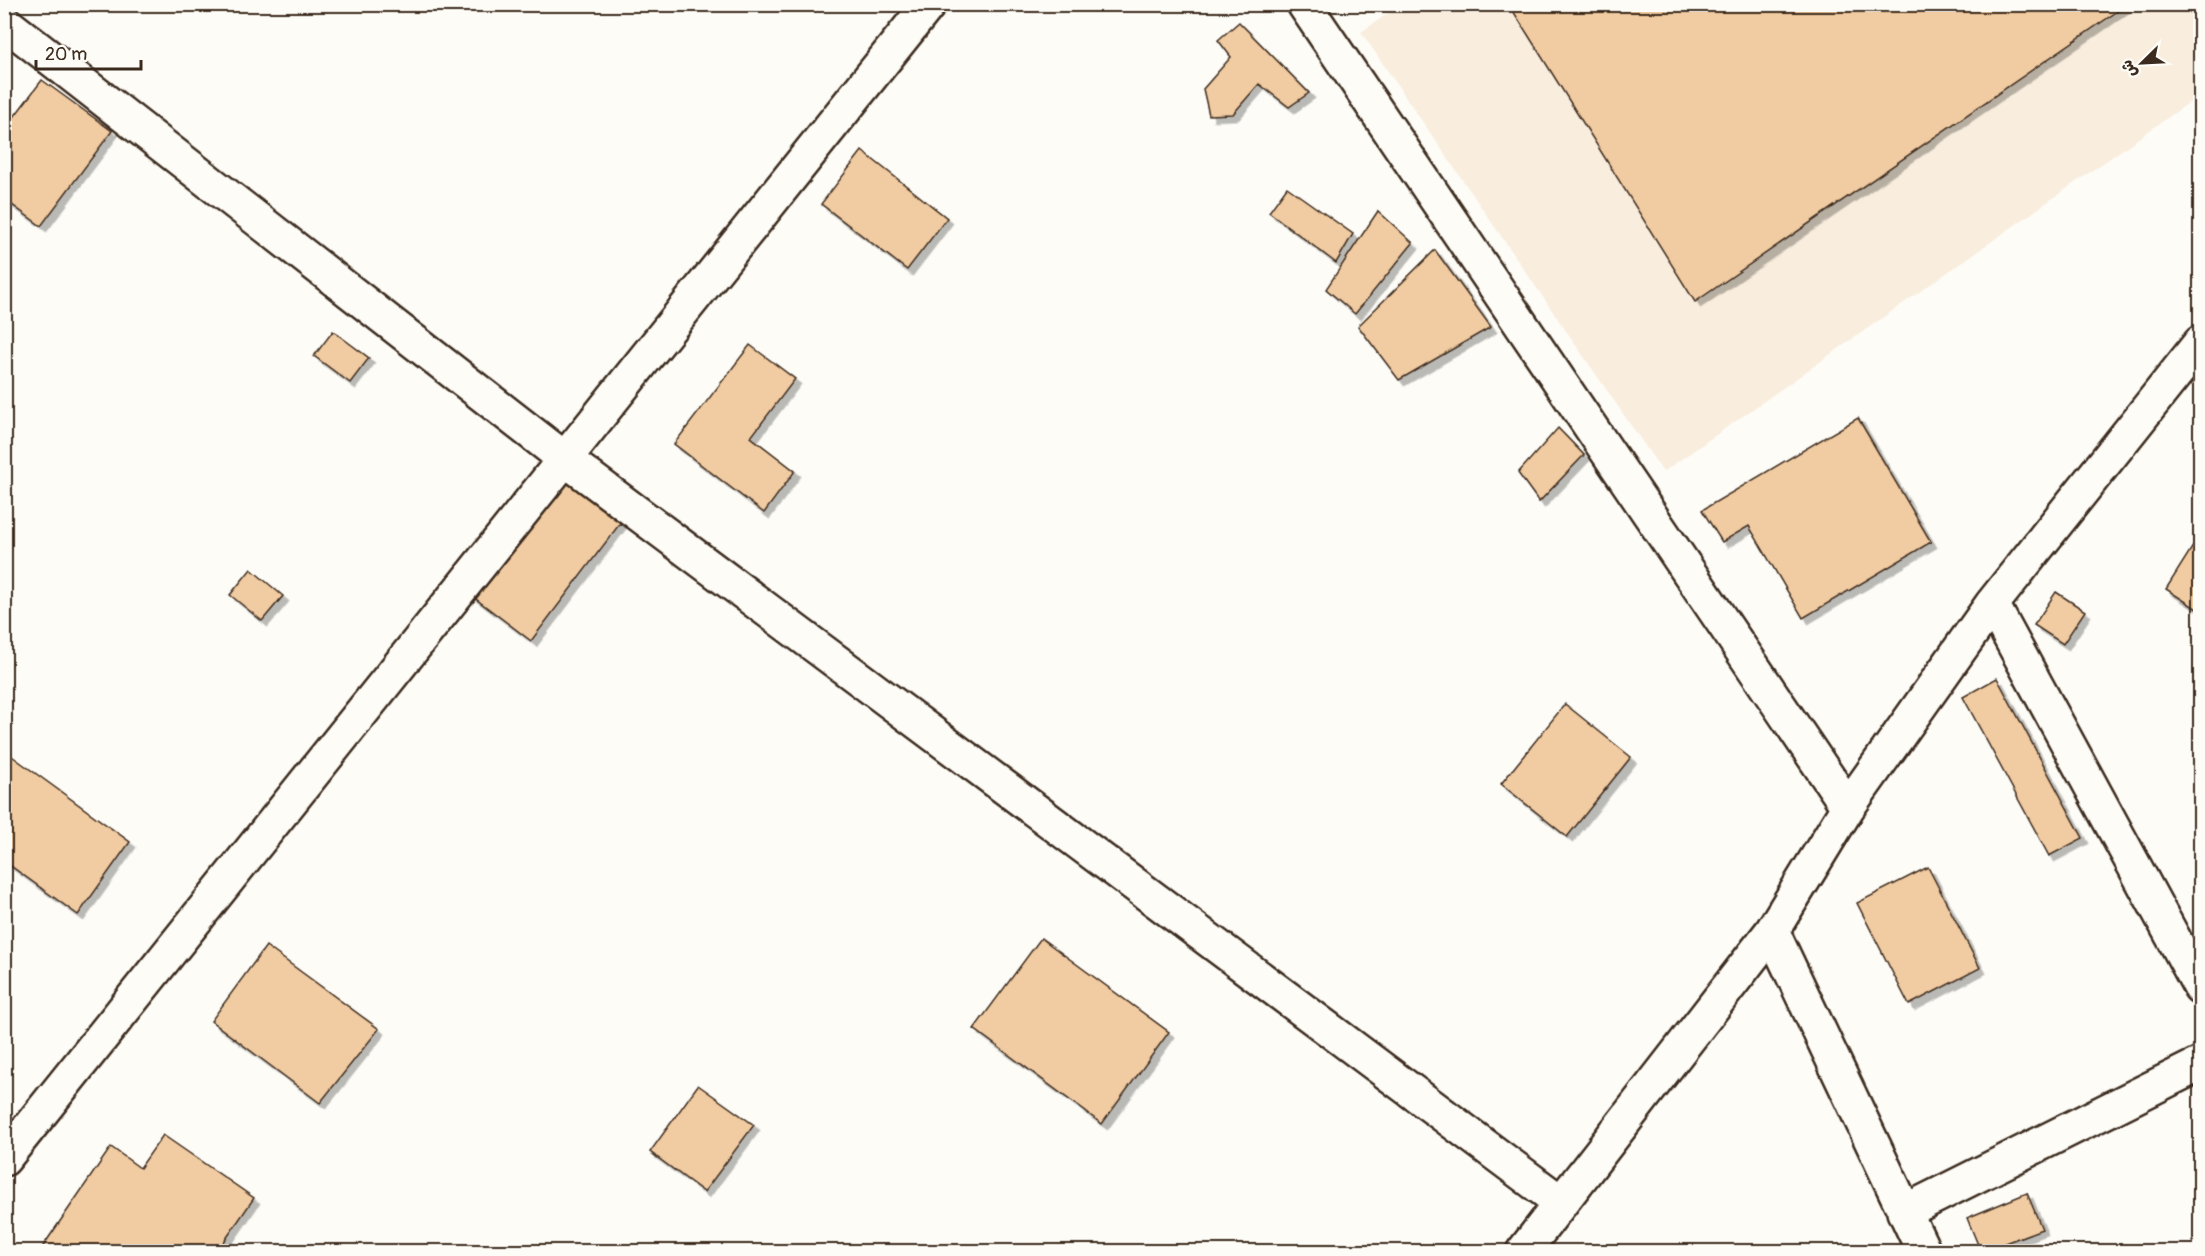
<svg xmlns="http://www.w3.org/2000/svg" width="2205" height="1256" font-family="Pangolin,'Playpen Sans Arabic',sans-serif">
  <defs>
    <filter id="shadow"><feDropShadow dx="5.5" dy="5.5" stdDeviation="0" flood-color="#0004"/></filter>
  </defs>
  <rect width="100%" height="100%" fill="#fdfcf7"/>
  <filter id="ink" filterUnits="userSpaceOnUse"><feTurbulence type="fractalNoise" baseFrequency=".0167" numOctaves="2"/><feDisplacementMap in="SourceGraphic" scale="12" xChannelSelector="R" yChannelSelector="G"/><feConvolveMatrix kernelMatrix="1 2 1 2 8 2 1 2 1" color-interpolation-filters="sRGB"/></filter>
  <g filter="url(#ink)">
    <!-- built -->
    <path fill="#f9eddd" d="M1402,4L2200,5V95L1663,472L1361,32Z"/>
    <!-- building -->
    <path fill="#f1cba1" stroke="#3b2a1e" stroke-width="1.5" filter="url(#shadow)" d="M1512,4H2128L1695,302L1510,6Z
      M1239,22L1309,93L1289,107L1259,84L1233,114L1209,115L1203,89L1231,57L1218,40Z
      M42,80L112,131L41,226L4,199V130Z
      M862,151L947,218L907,270L821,204Z
      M1287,187L1353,234L1336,263L1269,212Z
      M1378,211L1413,243L1355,314L1326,289Z
      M1435,250L1491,327L1399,380L1358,326Z
      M333,331L369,358L350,383L314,356Z
      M750,345L795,379L751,437L795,471L764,513L674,444Z
      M1858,418L1931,542L1803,618L1749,526L1722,542L1702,510Z
      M1558,428L1584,455L1539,502L1518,473Z
      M566,472L625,517L531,641L472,596Z
      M2200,535V611L2166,589Z
      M251,569L283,596L262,621L230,595Z
      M2056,592L2085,611L2063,644L2034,625Z
      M1997,678L2083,838L2049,856L1963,697Z
      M1565,704L1631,757L1567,837L1501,784Z
      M9,754L130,842L78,915L4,861V760Z
      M1928,867L1980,968L1909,1005L1857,903Z
      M1041,938L1169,1032L1102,1124L974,1029Z
      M266,946L379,1029L320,1103L211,1021Z
      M698,1085L754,1125L704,1192L650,1152Z
      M163,1135L254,1198L217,1252H44L41,1249L111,1147L140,1168Z
      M2027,1193L2042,1229L1981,1252L1967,1218Z"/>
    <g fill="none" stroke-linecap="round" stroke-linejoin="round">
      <!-- minor casing -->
      <g stroke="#3b2a1e" stroke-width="38">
        <path id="minor" d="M1304,4L1848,807
          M4,22L565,459L1560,1202
          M1992,604L2200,987
          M1772,931L1924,1252
          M4,1159L929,4
          M1904,1212L2200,1064
          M1523,1252L1772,931L1848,807L1992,604L2200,343"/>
      </g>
      <!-- minor -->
      <use href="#minor" stroke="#fdfcf7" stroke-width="33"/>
    </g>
  </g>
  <!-- margin -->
  <rect width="2205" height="1256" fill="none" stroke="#fdfcf7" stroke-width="24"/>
  <rect x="12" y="12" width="2181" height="1232" fill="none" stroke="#3b2a1e" stroke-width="2" filter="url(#ink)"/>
  <!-- north arrow -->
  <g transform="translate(2142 63) rotate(246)" stroke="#fdfcf7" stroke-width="4.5" paint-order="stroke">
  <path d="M0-4.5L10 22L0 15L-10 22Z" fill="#3b2a1e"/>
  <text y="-9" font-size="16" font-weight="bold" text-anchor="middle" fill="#3b2a1e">ش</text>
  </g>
  <!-- scale -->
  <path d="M36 60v9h105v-9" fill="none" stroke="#3b2a1e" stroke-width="3"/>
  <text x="45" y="60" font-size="18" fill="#3b2a1e" stroke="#fdfcf7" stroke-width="4.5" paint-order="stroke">20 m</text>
</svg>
